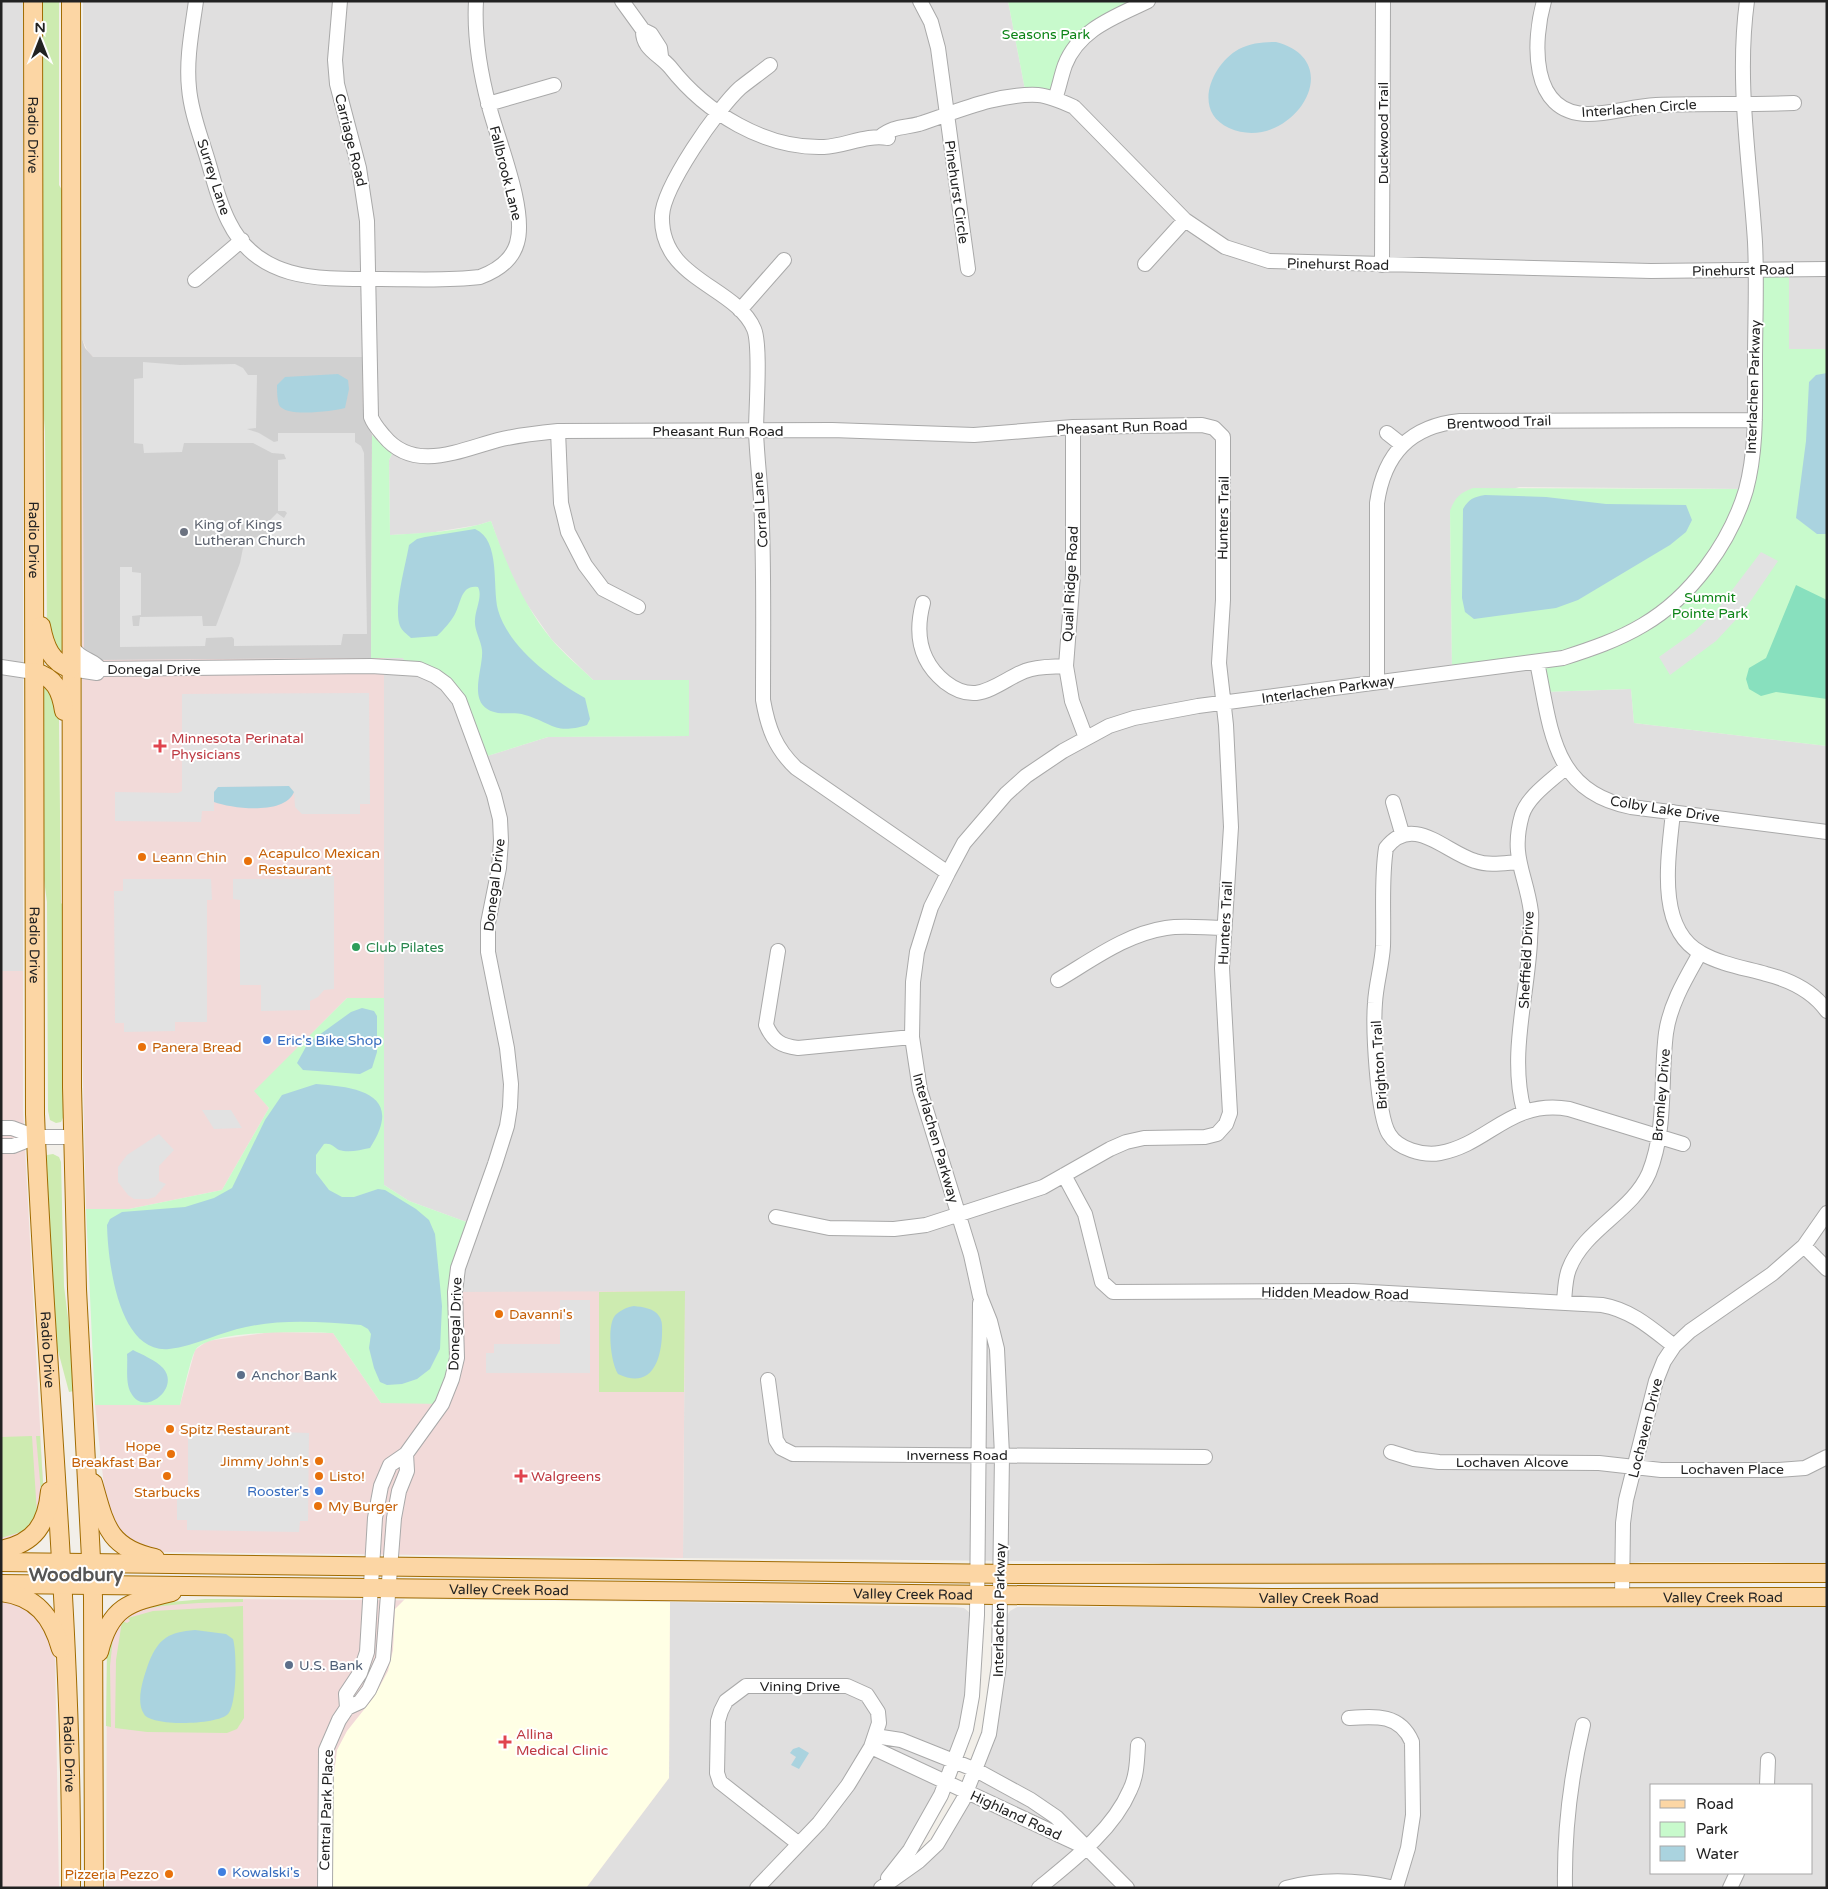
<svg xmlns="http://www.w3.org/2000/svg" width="1828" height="1889" font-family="'Varela Round',sans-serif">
  <rect width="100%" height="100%" fill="#f2efe9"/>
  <!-- residential -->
  <path fill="#e0dfdf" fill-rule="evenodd" d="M1,1H23V971H1Z
    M83,1H1008L1026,95L1073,50L1128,10L1125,1H1827V349H1789V270L1746,489L1519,487L1450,511L1452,673L1537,662L1543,692L1631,689L1634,723L1827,746V1565L1766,1562H1643L1601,1565H1187L1133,1562L683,1558L685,1292H455L472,1224L409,1201L384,1185V658H403L446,684L481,758L548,737L688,736L689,681L593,680L552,640L524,600L505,561L491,521L478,525L429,533L390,535L389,460L392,454L374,437L364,418L362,357H93L88,352L82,339Z
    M670,1602L955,1607L964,1608L970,1613L976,1665L953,1762L883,1885L919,1861L976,1770L1006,1618L1010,1611L1017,1607L1827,1606V1888H586L669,1778ZM1652,1785H1812V1873H1652Z"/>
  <!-- commercial -->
  <path fill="#f2dad9" d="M82,339L85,348L93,357H362L363,411L372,435L371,658H384V998H347L255,1091L269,1108L222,1190L129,1209H86L82,1036Z
    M1,971H23V1111L44,1500L31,1530L1,1544Z
    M685,1291L683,1558L156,1552L122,1539L106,1504L95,1405H180L195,1350L207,1341L272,1332L333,1333L381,1403L455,1292Z
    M1,1596L40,1615L55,1652L59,1888H1Z
    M216,1599L670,1602L669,1778L586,1888H106L107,1647L115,1623L148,1604Z"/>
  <!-- education -->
  <path fill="#ffffe5" d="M405,1599L670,1602L669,1778L586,1888H332V1790L337,1750L347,1731L374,1697L388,1671L393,1650L395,1609Z"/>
  <!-- religious -->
  <path fill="#d0d0d0" d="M82,339L85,348L93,357H362L363,411L372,435L371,658L95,660L84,652Z"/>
  <!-- grass -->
  <path fill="#cdebb0" d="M40,1H59V185L62,190L63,655L53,647L47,626L45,431L41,383Z
    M43,682L58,706L59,721L61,903L64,906L65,1113L61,1122L56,1123L50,1120L48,1111L47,902L42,865Z
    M53,1154L59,1157L61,1162L64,1286L74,1366V1391L69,1392L53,1332L44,1159L47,1155Z
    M685,1291L684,1392H599V1292Z
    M32,1436L37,1514L24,1531L1,1538V1437Z
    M36,1436H40L44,1498L42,1504Z
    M205,1599H243V1602C204,1603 164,1602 126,1614L148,1604Z
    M243,1606L244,1718L237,1729L227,1733L147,1732L115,1728L116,1660L122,1621L127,1623L130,1621L128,1618L153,1611Z
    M114,1629L110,1666L111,1727L106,1726L107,1647Z"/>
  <!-- park -->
  <path fill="#c8facc" d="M1008,1H1125L1128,10L1083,37L1055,99L1026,95Z
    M1789,270V349H1827V746L1634,723L1631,689L1543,692L1537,662L1452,673L1450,511C1455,497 1460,493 1473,488L1746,489L1754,271Z
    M372,435L392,454L389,460L390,535C423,533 459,532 491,521C506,563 523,605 552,640C564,654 580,667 593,680H689V736L548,737L481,758L453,691L407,667L403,658H371Z
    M347,998H384V1185L409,1201L472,1224L464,1246L457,1346L442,1404L381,1403L333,1333C306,1332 213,1329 196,1349C191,1356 183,1394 180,1405H95L86,1209H129L222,1190L269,1108L254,1091Z"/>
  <!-- pitch -->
  <path fill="#88e0be" d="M1796,585L1827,600V699L1776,692L1761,696L1749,689L1746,679L1749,668L1766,658Z"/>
  <!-- parking -->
  <path fill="#e2e2e2" d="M143,362L180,365L235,364L243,368L248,375H257L256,428L247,429L259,433L274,442L278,441V433H355V442L361,446L364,453L367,634H343L341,645L234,646V639L232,637L206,638L205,646L120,647V567H132V572L141,573V615L132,616L133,626H139L140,617L202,616L203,626H216L240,563L243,548L253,538L268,535L269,532L263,527L277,513L284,518L287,513L285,511H278V460L286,459L284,454L272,453L253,443H184L182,452L144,453L143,444L134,443V379L143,378Z
    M1761,552L1778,561L1743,612L1716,641L1670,675L1659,657L1694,632L1717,610Z
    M369,693L370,804H360V814H302L295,807L294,792L289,786L221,787L214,792V811H202L201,822L115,821V792L178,793L182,791V694Z
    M312,876H334V989L324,990L318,997L310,1001V1010L261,1011V985H240V900L233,899V879H312Z
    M123,879H211L212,900H207V1022H175V1031L124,1032V1023H115L114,891H123Z
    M202,1110H231L242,1128L214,1129Z
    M159,1134L174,1150L159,1166V1181L166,1184L155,1197L148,1199H134L128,1195L118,1182V1167L127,1155Z
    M560,1300H590V1373H486V1353H494V1344H560Z
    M188,1429L309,1433L308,1521H300L299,1532L187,1530V1520H177V1499L188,1498Z"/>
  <!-- water -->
  <path fill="#aad3df" d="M1276,42C1352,62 1289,155 1229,128C1192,111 1211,65 1239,49C1251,43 1263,42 1276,42Z
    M1827,373V534H1817L1796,518L1806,441L1809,382L1816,375Z
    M338,374L348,380L349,389L345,408C333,411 286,418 279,405C277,399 277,391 277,385L285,377Z
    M1485,495L1546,497L1606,504L1686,505L1692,520L1686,532L1670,545L1578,600L1556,608L1474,619L1465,612L1462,598L1463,509C1469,499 1473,497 1485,495Z
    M475,529C501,540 492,587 498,610C509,648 552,679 585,698L590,719L587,725C554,735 553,723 525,715C516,712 507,714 498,713C464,707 484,669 482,650C481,640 474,630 475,620C475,610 483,596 478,587C461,584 461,603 455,614C450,623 444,629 437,636L411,638C407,634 402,631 400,626C393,608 406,564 409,545L417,539L425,537Z
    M289,786L294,792C285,815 233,809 214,802V792L218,787Z
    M362,1008L374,1011L377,1016V1052L372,1068L360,1074L303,1070L297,1063L308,1043L351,1012Z
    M316,1084C358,1087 405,1094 370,1148C360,1150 349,1153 339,1150C333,1147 332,1143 324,1144L316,1155V1173L329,1190L342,1197H354L378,1189L385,1190L416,1209L429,1220L435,1234L442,1306L440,1349L430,1369L417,1379L402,1384L387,1385L380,1382L374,1368L369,1348L371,1334L368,1329L361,1325C323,1322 283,1319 246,1327C220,1332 196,1346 169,1349C118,1354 108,1261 107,1225L110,1219L122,1212L185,1207L214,1198L232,1188L265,1120L282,1095Z
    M634,1306C642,1307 654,1308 659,1316C663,1321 662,1329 662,1335C661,1361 651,1390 618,1374C611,1363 607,1329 614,1317C618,1311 627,1307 634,1306Z
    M133,1350C141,1354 157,1361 163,1368C181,1388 144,1418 131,1393C125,1383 128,1365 127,1354Z
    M195,1630L226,1634L233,1639C237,1652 237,1704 228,1714C218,1725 151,1727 144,1714C135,1701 144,1676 149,1662C159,1638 169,1632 195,1630Z
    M799,1747L809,1753L799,1769L791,1765L796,1757L790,1753L793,1749Z"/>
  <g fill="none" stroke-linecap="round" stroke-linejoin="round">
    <!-- minor casing -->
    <g stroke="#a9a9a9" stroke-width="16">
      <path id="minor" d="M196,1C192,30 186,59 189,88C191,113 201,137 208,161C214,181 219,203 229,222C259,283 323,279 381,279C414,279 448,281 480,277C496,271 512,261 517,243C527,210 498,141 489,106C480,72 474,36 476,1
        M340,1L335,60L337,84L359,168L367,221L371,417C374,425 379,430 384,436C414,473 460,450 498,440C518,435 538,433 558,431L832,430L974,435L1073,427L1202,425L1214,428L1223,437V600L1219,663L1226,725L1231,827L1222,968L1230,1113L1226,1124L1217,1134L1205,1137L1144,1138L1126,1142L1110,1149L1043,1187L926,1225L894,1229L829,1228L776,1217
        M622,1L643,30L651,34L660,48L661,56
        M920,1L931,22L938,48L968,269
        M1544,1C1533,40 1529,114 1588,114C1610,114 1633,106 1656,105C1702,103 1748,105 1794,103
        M643,30C642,49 659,54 670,67C706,113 765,149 824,147C845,146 867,134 888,138
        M770,65C760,73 750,80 740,88C718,108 663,187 662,216C660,280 736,286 754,329C761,345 756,410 756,431C757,463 762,494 762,526C764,584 763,642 763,700C768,728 775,748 796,768L948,873
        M1055,99C1059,88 1061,76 1065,65C1079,29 1115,17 1148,1
        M488,104L554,85
        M880,137C893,126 904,128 919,124C956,112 998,93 1038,95C1050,96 1063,102 1074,107L1185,220L1225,247L1269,261L1651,271L1827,269
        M1145,264L1185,220
        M1382,265L1383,1
        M195,280L242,240
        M740,310L784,260
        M1073,427V575L1066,666L1072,701L1086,738
        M558,431L561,503L568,532L585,565L603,589L638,607
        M1387,433L1401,444
        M923,603C915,633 919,661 945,682C954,689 964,694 976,693C993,691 1009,677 1025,671C1037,666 1053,667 1066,666
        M71,645C80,661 94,659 100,669
        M1537,662C1551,729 1552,792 1631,807L1827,832
        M1,667L34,672
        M71,669L97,673L100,669L371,666L419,669L435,676L446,684L459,700L494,795L500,819L501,841L499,868L488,923V952L507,1048L511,1084L510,1107L507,1126L495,1164L458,1268L455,1292L457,1358L452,1379L442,1404L406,1454L390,1465L381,1486L375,1518L367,1652L360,1673L346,1694L347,1708
        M1377,682V503C1384,454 1410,426 1460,421L1755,420
        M1393,802L1402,833
        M1673,812C1669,855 1655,928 1701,953C1720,964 1745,968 1766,974C1790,980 1812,990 1827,1011
        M1518,862C1504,863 1489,866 1475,861C1445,852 1413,813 1386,848C1381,880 1384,913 1383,946C1382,965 1376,984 1375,1003C1373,1027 1377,1115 1389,1134C1398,1149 1423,1156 1440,1153C1489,1144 1510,1099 1569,1109L1683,1144
        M778,951L766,1025C773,1041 781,1046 798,1048L912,1037
        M1058,980C1092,960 1126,934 1166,928C1184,925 1205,928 1224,928
        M1524,1111C1509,1056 1527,998 1530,942C1530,932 1532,921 1531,912C1526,873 1510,857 1522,815C1528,796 1551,781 1565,768
        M1,1128H12L36,1137
        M1,1146H13L36,1137H72
        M1064,1175L1085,1214L1102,1282L1113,1292L1353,1291L1602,1305C1631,1310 1651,1328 1674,1346
        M1804,1246L1827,1269
        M1564,1302C1565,1291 1565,1279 1569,1269C1584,1229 1632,1212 1649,1173C1667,1128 1660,1080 1666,1033C1670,1004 1686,978 1700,953
        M768,1380L776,1440L781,1448L793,1454L1205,1457
        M1391,1452L1414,1459L1439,1462L1599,1463L1661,1470H1778L1805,1468L1827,1457
        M1622,1597L1623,1523L1626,1500L1656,1381L1664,1361L1674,1346L1690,1331L1772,1274L1804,1246L1827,1213
        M1349,1718C1376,1716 1400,1714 1412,1742L1413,1815L1408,1848L1396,1888
        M875,1736L901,1740L976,1770L1031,1800L1056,1817L1127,1888
        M871,1747L1076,1843
        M1767,1785L1768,1760
        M888,1878L910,1850L941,1795L966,1729L972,1696L977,1615L980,1303
        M325,1888L326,1750L339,1720L347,1708L360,1702L369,1690L383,1659L394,1518L399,1491L407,1471L406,1454
        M757,1888L819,1823L848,1785L871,1747L879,1723L878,1712L867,1695L847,1686H746L726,1701L721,1711L718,1721L717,1773L720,1782L799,1844
        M881,1888L919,1861L937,1844L963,1800L989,1734L999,1665L1002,1455L997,1349L990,1321L980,1296L971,1255L920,1090L912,1037L913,982L917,952L931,907L948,873L964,843L1006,794L1026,776L1063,751L1109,726L1134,718L1198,706L1563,658C1591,649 1618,640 1643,625C1691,597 1730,543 1746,490C1757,449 1755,405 1755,362C1755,323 1757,282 1755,242C1750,162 1736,82 1747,1
        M1039,1888C1072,1861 1113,1830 1130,1790C1137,1776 1137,1760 1138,1745
        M1286,1888C1322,1878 1359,1880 1395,1888
        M1565,1888C1564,1832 1570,1780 1583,1725
        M1730,1888L1737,1873"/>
    </g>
    <!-- major casing -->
    <g stroke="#a06b00" stroke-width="20">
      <g id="major">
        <path id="s1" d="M33,1L35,1114C45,1372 73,1629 71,1888"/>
        <path d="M71,1L72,1087L77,1289L93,1597L94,1888"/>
        <path d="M41,626C45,647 51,662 71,669"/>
        <path d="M34,672C55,677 61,691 64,711"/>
        <path d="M93,1483C105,1525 108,1548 155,1558"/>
        <path d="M1,1550C35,1543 47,1524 50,1491"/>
        <path d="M1,1562L1013,1574L1827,1573"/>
        <path id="s2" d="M1,1584L1279,1598L1827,1597"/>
        <path d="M1,1592C36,1596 52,1617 61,1649"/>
        <path d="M99,1652C110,1606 130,1602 172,1592"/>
      </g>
    </g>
    <!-- minor -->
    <use href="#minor" stroke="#fff" stroke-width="14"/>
    <!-- major -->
    <use href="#major" stroke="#fcd6a4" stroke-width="18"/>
  </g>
  <!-- markers -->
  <circle fill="#6b7280" stroke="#fff" stroke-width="2" cx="184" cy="532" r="5"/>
  <g fill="#e0444e" stroke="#fff" stroke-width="2">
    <path d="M157.5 738.5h5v5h5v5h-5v5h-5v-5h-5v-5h5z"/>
    <path d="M518.5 1468.5h5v5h5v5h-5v5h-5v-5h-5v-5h5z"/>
    <path d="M502.5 1734.5h5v5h5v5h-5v5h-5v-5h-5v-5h5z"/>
  </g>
  <g fill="#e8710a" stroke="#fff" stroke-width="2">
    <circle cx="142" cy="857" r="5"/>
    <circle cx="248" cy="861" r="5"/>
    <circle cx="142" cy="1047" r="5"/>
    <circle cx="499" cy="1314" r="5"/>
    <circle cx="170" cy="1429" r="5"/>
    <circle cx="171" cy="1454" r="5"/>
    <circle cx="319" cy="1461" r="5"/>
    <circle cx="167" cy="1476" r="5"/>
    <circle cx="319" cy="1476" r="5"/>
    <circle cx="318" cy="1506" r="5"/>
    <circle cx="169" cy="1874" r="5"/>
  </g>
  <circle fill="#2e9e5b" stroke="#fff" stroke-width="2" cx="356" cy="947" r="5"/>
  <g fill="#3f7fe0" stroke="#fff" stroke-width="2">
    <circle cx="267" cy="1040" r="5"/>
    <circle cx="319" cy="1491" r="5"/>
    <circle cx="222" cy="1872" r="5"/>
  </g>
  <g fill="#5c6f8a" stroke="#fff" stroke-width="2">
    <circle cx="241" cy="1375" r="5"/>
    <circle cx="289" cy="1665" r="5"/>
  </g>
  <g text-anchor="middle" stroke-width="4" stroke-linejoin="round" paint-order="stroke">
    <!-- park labels -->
    <g font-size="14" fill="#0c8416" stroke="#fff">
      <text x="1046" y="39">Seasons Park</text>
      <text x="1710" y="602">Summit<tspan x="1710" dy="16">Pointe Park</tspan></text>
    </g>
    <!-- street labels -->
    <g font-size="14" fill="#222" stroke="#fff">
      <text transform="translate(1639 108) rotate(-4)" y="5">Interlachen Circle</text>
      <text transform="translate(1383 133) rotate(-90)" y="5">Duckwood Trail</text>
      <text dy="5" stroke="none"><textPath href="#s1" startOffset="134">Radio Drive</textPath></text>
      <text transform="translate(351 140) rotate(76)" y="5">Carriage Road</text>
      <text transform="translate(506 173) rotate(76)" y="5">Fallbrook Lane</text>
      <text transform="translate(214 177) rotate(72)" y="5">Surrey Lane</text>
      <text transform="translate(957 192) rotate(82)" y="5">Pinehurst Circle</text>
      <text transform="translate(1338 264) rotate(1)" y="5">Pinehurst Road</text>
      <text transform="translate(1743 270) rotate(-1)" y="5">Pinehurst Road</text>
      <text transform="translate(1753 387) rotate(-88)" y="5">Interlachen Parkway</text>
      <text transform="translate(1499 422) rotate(-2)" y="5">Brentwood Trail</text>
      <text transform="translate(1122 427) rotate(-2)" y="5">Pheasant Run Road</text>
      <text x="718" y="436">Pheasant Run Road</text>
      <text transform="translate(760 510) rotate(-94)" y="5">Corral Lane</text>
      <text transform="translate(1223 518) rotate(-89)" y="5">Hunters Trail</text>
      <text dy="5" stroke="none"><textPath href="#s1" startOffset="539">Radio Drive</textPath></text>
      <text transform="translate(1070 584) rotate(-87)" y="5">Quail Ridge Road</text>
      <text x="154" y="674">Donegal Drive</text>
      <text transform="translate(1328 689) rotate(-8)" y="5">Interlachen Parkway</text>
      <text transform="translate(1665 809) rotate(9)" y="5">Colby Lake Drive</text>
      <text transform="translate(494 885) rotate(-83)" y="5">Donegal Drive</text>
      <text transform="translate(1225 923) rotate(-87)" y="5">Hunters Trail</text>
      <text dy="5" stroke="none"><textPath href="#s1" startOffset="944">Radio Drive</textPath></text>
      <text transform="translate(1526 960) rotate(-87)" y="5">Sheffield Drive</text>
      <text transform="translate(1379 1065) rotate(-94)" y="5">Brighton Trail</text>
      <text transform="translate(1661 1095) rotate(-85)" y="5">Bromley Drive</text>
      <text transform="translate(936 1138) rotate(74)" y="5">Interlachen Parkway</text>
      <text transform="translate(1335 1293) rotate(1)" y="5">Hidden Meadow Road</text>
      <text transform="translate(455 1324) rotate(-88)" y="5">Donegal Drive</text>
      <text dy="5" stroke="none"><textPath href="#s1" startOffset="1349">Radio Drive</textPath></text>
      <text transform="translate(1645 1428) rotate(-76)" y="5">Lochaven Drive</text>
      <text x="957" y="1460">Inverness Road</text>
      <text x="1512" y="1467">Lochaven Alcove</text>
      <text x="1732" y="1474">Lochaven Place</text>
      <text dy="5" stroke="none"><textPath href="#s2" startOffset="508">Valley Creek Road</textPath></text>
      <text dy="5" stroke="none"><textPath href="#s2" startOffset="912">Valley Creek Road</textPath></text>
      <text dy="5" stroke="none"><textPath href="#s2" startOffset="1722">Valley Creek Road</textPath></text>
      <text dy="5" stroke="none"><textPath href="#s2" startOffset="1318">Valley Creek Road</textPath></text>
      <text transform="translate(999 1610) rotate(-89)" y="5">Interlachen Parkway</text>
      <text x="800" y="1691">Vining Drive</text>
      <text dy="5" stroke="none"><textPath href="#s1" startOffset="1754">Radio Drive</textPath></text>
      <text transform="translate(326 1810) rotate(-88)" y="5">Central Park Place</text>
      <text transform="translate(1016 1815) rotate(25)" y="5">Highland Road</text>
    </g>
    <!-- worship labels -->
    <g font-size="14" fill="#5b616d" stroke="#fff" text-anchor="start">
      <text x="194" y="529">King of Kings<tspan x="194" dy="16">Lutheran Church</tspan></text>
    </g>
    <!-- health labels -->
    <g font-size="14" fill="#be3a42" stroke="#fff" text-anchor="start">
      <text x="171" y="743">Minnesota Perinatal<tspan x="171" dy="16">Physicians</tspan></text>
      <text x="531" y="1481">Walgreens</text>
      <text x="516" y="1739">Allina<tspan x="516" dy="16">Medical Clinic</tspan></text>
    </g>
    <!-- food labels -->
    <g font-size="14" fill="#c56008" stroke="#fff" text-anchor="start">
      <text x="258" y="858">Acapulco Mexican<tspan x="258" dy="16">Restaurant</tspan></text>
      <text x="152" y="862">Leann Chin</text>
      <text x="152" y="1052">Panera Bread</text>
      <text x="509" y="1319">Davanni's</text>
      <text x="180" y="1434">Spitz Restaurant</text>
      <text x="161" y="1451" text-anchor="end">Hope<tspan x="161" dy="16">Breakfast Bar</tspan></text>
      <text x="309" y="1466" text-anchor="end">Jimmy John's</text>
      <text x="329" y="1481">Listo!</text>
      <text x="167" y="1497" text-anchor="middle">Starbucks</text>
      <text x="328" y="1511">My Burger</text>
      <text x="159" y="1879" text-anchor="end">Pizzeria Pezzo</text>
    </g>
    <!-- leisure labels -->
    <g font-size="14" fill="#27864d" stroke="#fff" text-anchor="start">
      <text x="366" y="952">Club Pilates</text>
    </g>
    <!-- shop labels -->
    <g font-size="14" fill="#366cbe" stroke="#fff" text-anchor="start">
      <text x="277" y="1045">Eric's Bike Shop</text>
      <text x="309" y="1496" text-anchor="end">Rooster's</text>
      <text x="232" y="1877">Kowalski's</text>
    </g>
    <!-- service labels -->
    <g font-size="14" fill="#4e5e75" stroke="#fff" text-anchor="start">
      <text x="251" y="1380">Anchor Bank</text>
      <text x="299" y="1670">U.S. Bank</text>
    </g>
    <!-- district labels -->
    <g font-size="19" font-weight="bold" fill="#555" stroke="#fff">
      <text x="76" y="1581">Woodbury</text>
    </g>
  </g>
  <!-- border -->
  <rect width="1828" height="1889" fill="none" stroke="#222222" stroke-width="5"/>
  <!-- legend -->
  <rect x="1650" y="1784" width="162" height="90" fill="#ffffff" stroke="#a7a7a7"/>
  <rect x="1660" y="1800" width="25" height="8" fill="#fcd6a4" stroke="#a7a7a7"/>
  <text x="1696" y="1809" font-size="15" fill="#222222">Road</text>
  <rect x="1660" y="1822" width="25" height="15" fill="#c8facc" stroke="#a7a7a7"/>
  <text x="1696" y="1834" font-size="15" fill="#222222">Park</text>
  <rect x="1660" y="1846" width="25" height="15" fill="#aad3df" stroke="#a7a7a7"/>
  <text x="1696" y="1859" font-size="15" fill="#222222">Water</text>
  <!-- north arrow -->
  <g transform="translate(40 40)" stroke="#ffffff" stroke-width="4" paint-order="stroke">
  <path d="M0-4L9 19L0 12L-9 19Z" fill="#222222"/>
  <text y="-8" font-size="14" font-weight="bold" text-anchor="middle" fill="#222222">N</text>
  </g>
</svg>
